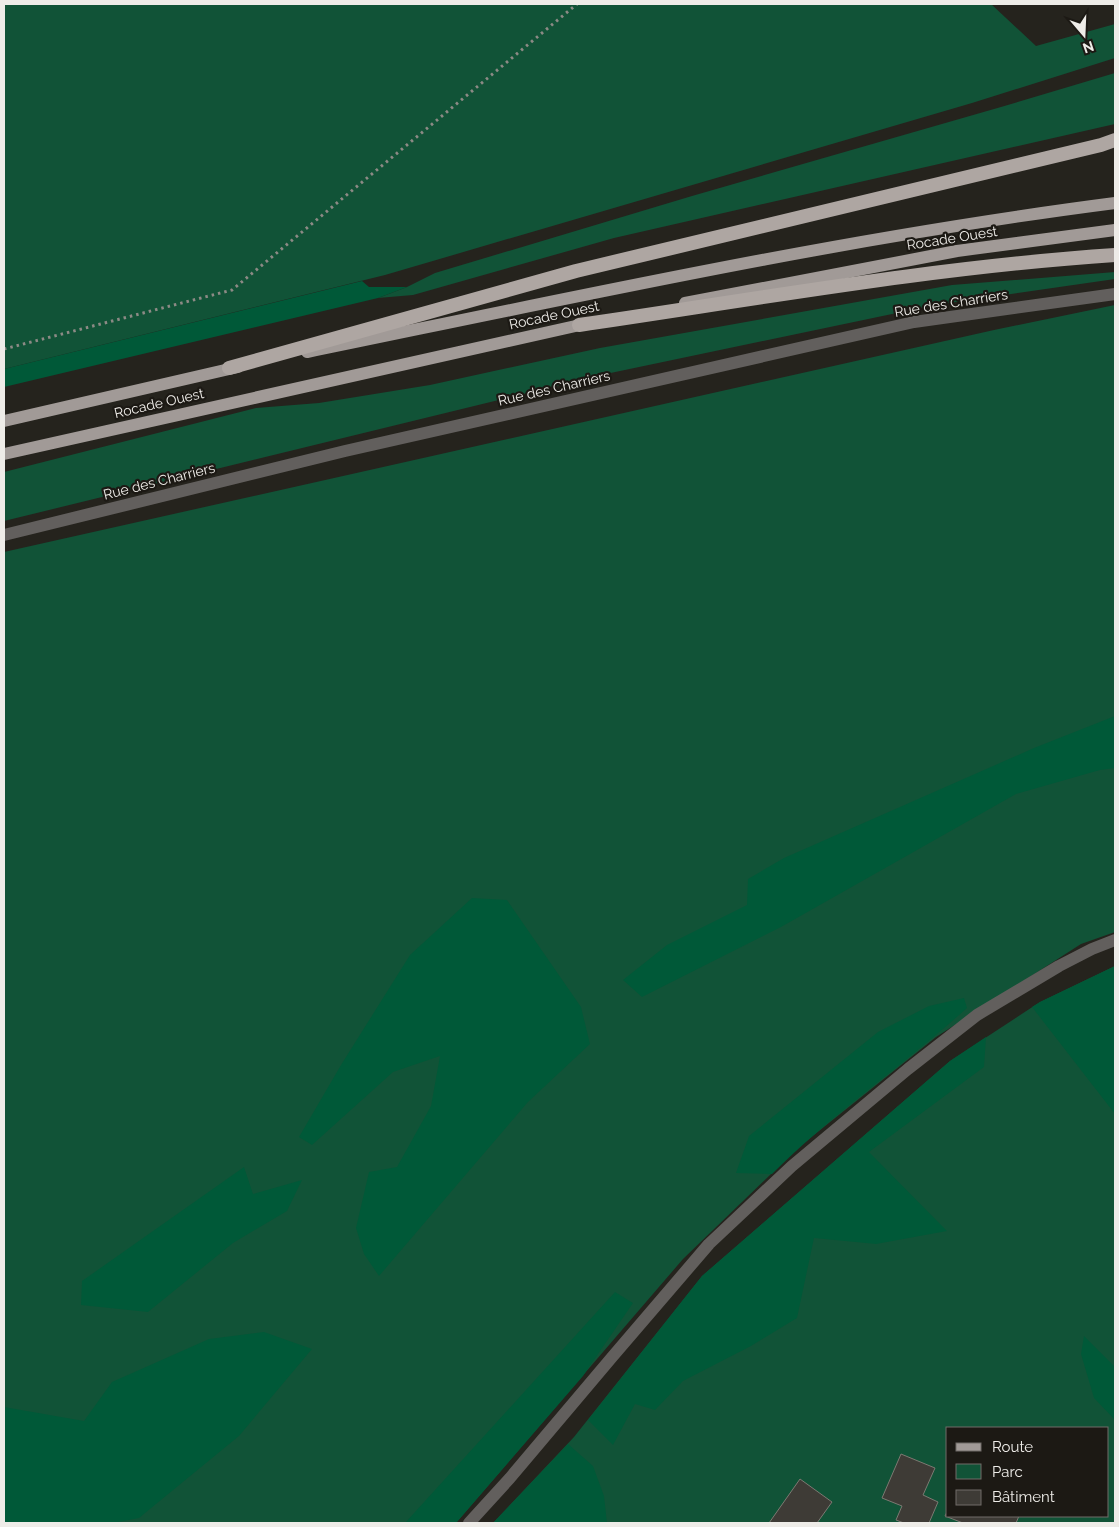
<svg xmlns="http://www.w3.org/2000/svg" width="1119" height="1527" font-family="Raleway,sans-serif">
  <rect width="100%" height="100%" fill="#25231d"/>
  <!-- green -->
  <path fill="#115337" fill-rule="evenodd" d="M4,4H991L1036,46L1115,24V58L972,103L385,275L4,369Z
    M1115,73V124L614,238L413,295L378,298L407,287L435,273L692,196L1001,107Z
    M1115,272V279L935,305L601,375L4,521V472L256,408L319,403L430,385L600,348L952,285Z
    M1115,305V932L1081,944L936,1037L799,1147L683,1259L456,1523H4V552L994,330Z
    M1115,966V1523H493L574,1437L702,1276L950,1061L1040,1002ZM948,1428H1108V1516H948Z"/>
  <!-- forest -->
  <path fill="#005938" d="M362,281L369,287H407L378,298L4,387V369Z
    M1115,716V768L1100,770L1016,794L781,927L642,997L623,980L667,945L747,905L748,879L784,858L1034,748Z
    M472,898L507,900L581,1007L590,1044L528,1102L379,1276L364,1254L356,1228L369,1172L397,1167L431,1106L440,1056L393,1072L312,1145L299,1137L341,1065L410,955Z
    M1115,966V1114L1032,1007L1040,1002Z
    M964,998L967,1008C904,1065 832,1114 772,1174L736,1173L749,1136L878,1032L929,1006Z
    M986,1037L984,1067L869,1152L947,1231L876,1244L814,1238L797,1318L751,1346L683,1381L655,1410L635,1404L613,1445L588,1420L702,1276L950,1061Z
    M244,1167L253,1194L302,1180L287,1211L233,1243L148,1312L81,1305L82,1281Z
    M615,1292L633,1303L583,1376L456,1523H405Z
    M264,1332L312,1349L239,1436L139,1518L113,1523H4V1407L84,1421L112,1382L209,1339Z
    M1084,1336L1115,1367V1420L1094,1398L1081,1354Z
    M568,1444L593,1466L604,1496L607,1523H493Z"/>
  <!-- building -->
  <path fill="#3e3b36" stroke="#7c7972" d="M901,1454L935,1468L923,1495L938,1502L929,1523H904L896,1520L902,1506L882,1498Z
    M800,1479L832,1502L817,1523H769Z
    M948,1510V1516H1019L1016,1523H963L945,1516Z"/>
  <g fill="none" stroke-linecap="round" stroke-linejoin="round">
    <!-- path -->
    <path stroke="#8c8a85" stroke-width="3" stroke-dasharray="2.5 4" stroke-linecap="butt" d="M4,349L232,290L577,4"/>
    <!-- minor -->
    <path stroke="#625f5d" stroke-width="12" d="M4,535L345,451L914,322L1115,294
      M469,1523L510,1478L613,1356L709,1244L792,1166L908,1069L977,1015L1059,966L1092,949L1115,940"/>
    <!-- primary -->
    <path stroke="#a19a97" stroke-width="12" d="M685,303L957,251L1115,230
      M307,352C575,297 843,238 1115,203
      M4,421L238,367
      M4,454L589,323"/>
    <!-- trunk -->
    <path stroke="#aea6a2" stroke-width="14" d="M579,325C757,299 935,267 1115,255
      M229,368L576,271L1101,145L1115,140"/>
  </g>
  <g text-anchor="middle" stroke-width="4.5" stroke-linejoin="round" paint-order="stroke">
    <!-- street labels -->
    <g font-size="14" fill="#eeece8" stroke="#1c1914">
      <text transform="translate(952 238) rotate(-9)" y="5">Rocade Ouest</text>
      <text transform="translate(951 303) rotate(-9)" y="5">Rue des Charriers</text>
      <text transform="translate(554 315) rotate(-12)" y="5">Rocade Ouest</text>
      <text transform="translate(554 388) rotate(-13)" y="5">Rue des Charriers</text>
      <text transform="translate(159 403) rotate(-13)" y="5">Rocade Ouest</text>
      <text transform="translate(159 481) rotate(-14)" y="5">Rue des Charriers</text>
    </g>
  </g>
  <!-- border -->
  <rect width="1119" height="1527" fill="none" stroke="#eeece8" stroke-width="10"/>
  <!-- legend -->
  <rect x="946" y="1427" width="162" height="90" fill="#1c1914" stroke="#706d69"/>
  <rect x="956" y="1443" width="25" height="8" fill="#a19a97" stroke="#706d69"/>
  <text x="992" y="1452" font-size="15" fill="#eeece8">Route</text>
  <rect x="956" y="1464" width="25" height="15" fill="#115337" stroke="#706d69"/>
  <text x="992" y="1477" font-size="15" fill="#eeece8">Parc</text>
  <rect x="956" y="1490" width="25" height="15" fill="#3e3b36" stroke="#706d69"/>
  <text x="992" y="1502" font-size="15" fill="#eeece8">Bâtiment</text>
  <!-- north arrow -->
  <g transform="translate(1084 35) rotate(161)" stroke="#1c1914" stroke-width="4" paint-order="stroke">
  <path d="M0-4L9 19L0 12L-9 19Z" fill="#eeece8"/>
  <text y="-8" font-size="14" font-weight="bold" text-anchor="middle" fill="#eeece8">N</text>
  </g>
</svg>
